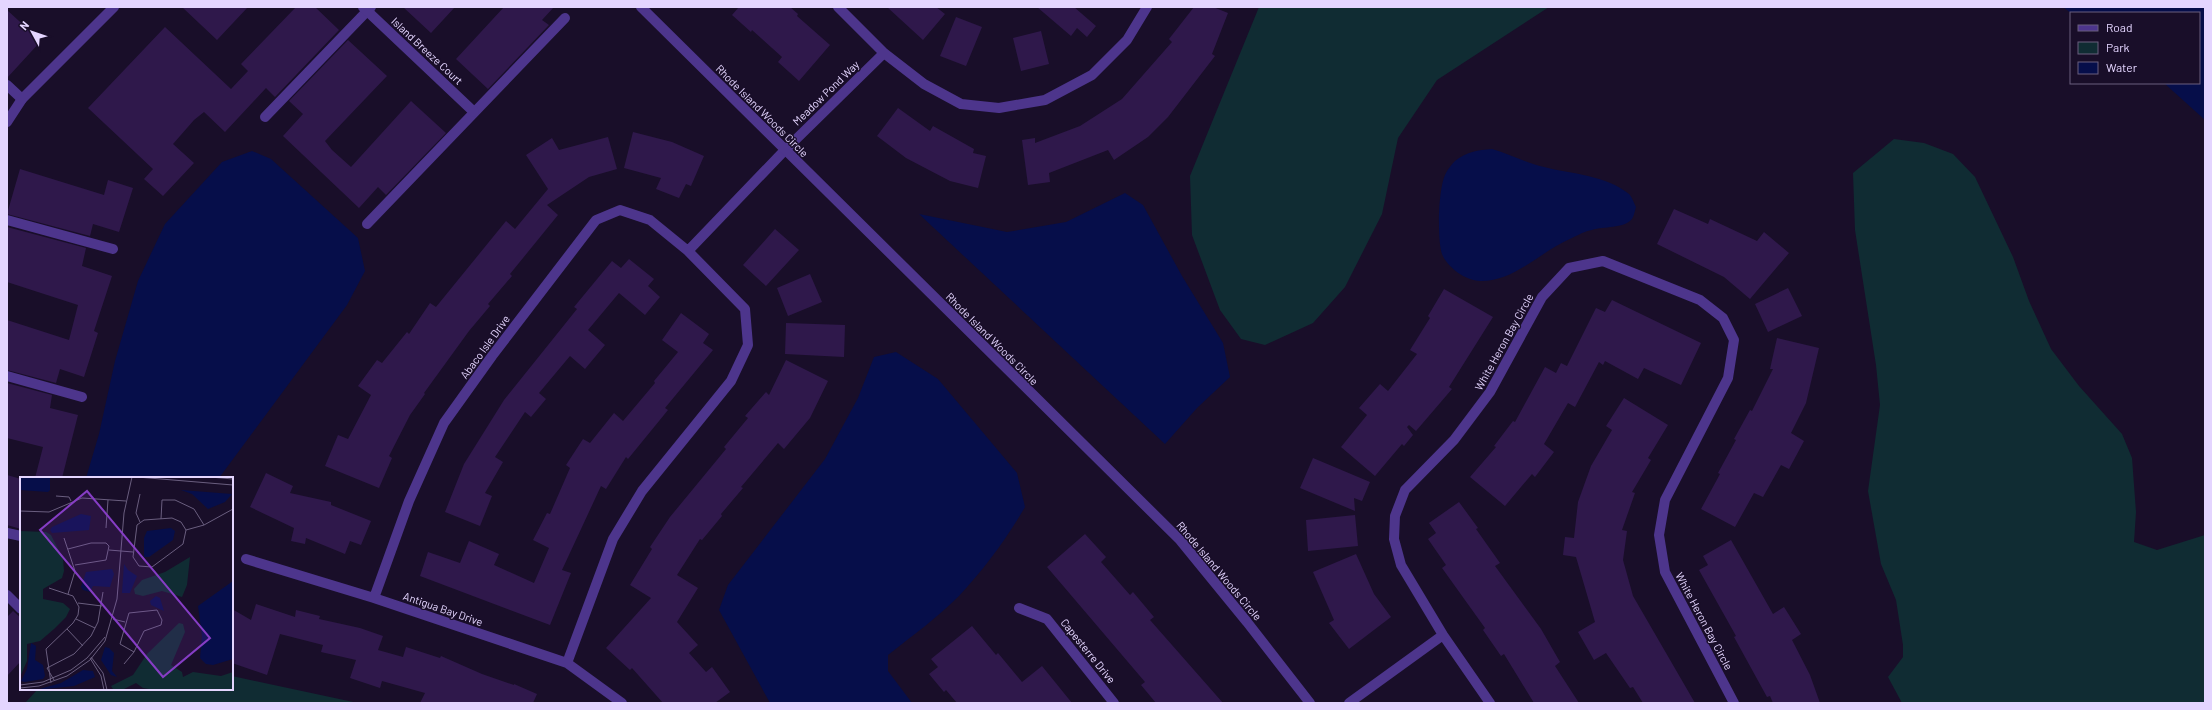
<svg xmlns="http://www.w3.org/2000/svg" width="2212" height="710" font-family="Barlow,sans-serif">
  <rect width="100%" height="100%" fill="#190e29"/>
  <!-- green -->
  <path fill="#102c33" d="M1259,7H1549L1437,80L1398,138L1382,214L1345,287L1313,323L1265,345L1241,339L1220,310L1192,235L1190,176Z
    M1894,139L1924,143L1953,154L1975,177L2013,257L2029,301L2051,349L2079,386L2122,434L2132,458L2136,512L2134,542L2157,550L2205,535V703H1902L1888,677L1903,657V645L1896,600L1881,564L1868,491L1880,405L1876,365L1855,230L1853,173Z
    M232,676L358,703H25L38,689H232Z"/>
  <!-- water -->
  <path fill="#060e4a" d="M2063,7H2205V120L2164,83H2199V13H2071Z
    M1492,149C1510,154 1526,163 1544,167C1571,174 1606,175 1629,194C1632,197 1634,203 1636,207C1635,210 1634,216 1632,219C1623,229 1604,226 1592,230C1585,231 1578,235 1572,238C1542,250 1515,282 1480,281C1466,281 1447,267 1442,254C1437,239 1438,187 1446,173C1448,169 1452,164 1455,161C1466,152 1478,150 1492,149Z
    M252,151L271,159L358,238L365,271L347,305L219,478H86L99,434L115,361L138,281L165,224L222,162Z
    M1125,193L1143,205L1182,276L1223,343L1230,377L1197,408L1165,444L919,214L1007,232L1066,222Z
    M896,352L938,379L1017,473L1025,507C1007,538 984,569 959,596C937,618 912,636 888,655V671L912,703H770L719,610L728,585L825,459L858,398L874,357Z"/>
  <!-- building -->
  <path fill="#2f184b" d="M182,7H248L217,40Z
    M296,7H315L339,30L275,97L266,88L225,132L204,112L194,120L173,144L194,163L163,196L144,179L153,169L88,108L165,27L231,89L248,71L241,64Z
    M403,7H455L431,33Z
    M504,7H554L542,20L549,25L488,89L456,59Z
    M739,7H790L798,14L797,16L830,45L799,81L778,62L782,57L752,30L751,32L732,15Z
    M887,7H936L945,14L923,40Z
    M1037,7H1074L1096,26L1087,37L1077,28L1071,36Z
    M1194,7H1213L1228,13L1212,54L1215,56L1168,117L1148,137L1114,160L1108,150L1049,173L1050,182L1028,185L1022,140L1035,138V143L1080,126L1122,99L1172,42L1169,39Z
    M7,10L41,41L7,78Z
    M956,17L982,27L966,66L940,56Z
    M1041,31L1049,64L1021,71L1013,38Z
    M348,40L387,76L325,141L332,150L351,167L411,101L446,133L386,195L378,187L359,208L283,136L303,114L289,101Z
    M898,108L930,131L933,126L974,149L973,153L986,156L978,188L950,181L906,158L877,136Z
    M633,132L672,142L704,156L691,186L686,184L679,198L656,189L661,178L624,168Z
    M608,137L617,169L589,177L547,205L558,215L510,274L512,276L488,304L490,306L469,331L424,393L425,394L410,415L389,456L392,458L379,488L325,466L338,435L348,439L371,395L358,386L377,360L382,363L407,332L409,334L430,303L436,307L506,221L515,229L548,189L526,155L552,138L559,150Z
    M20,169L104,195L108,180L133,188L119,232L93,224L90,236L7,214Z
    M1674,209L1708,224L1710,219L1757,241L1764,232L1789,253L1750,299L1724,277L1657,244Z
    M7,227L86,248L82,266L112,276L94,331L98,333L84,377L60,369L56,383L7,370V320L69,340L78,305L7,282Z
    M775,229L799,250L766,286L743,265Z
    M629,259L654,279L648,286L660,297L645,315L619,293L588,330L605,345L585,369L570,356L539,393L546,399L531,417L525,412L495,457L503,462L485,493L492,496L480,526L445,512L464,464L504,400L577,309L574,307L612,261L621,268Z
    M810,274L822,302L788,316L777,288Z
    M1788,288L1802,316L1768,332L1755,304Z
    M1444,289L1493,317L1449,387L1452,389L1416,431L1409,425L1407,427L1413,435L1404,446L1402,444L1375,476L1341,447L1367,415L1359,408L1380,384L1388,391L1417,354L1410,350L1430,318L1428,316Z
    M1612,300L1701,343L1681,385L1644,368L1638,379L1605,361L1603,365L1599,362L1575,407L1568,403L1544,444L1554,452L1535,477L1532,474L1505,506L1470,477L1496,447L1494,446L1513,421L1515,422L1545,367L1556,373L1561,363L1567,366L1596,308L1605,312Z
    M681,313L709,334L703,343L713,350L665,408L668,410L628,459L626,457L606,489L601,486L562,570L571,573L550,625L420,576L428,552L460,563L469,541L499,554L494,565L534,583L549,548L533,540L547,513L550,514L570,468L566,465L583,439L590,443L614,413L623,421L655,383L654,381L678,352L662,340Z
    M786,323L845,325L844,357L785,354Z
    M1777,338L1819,348L1806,403L1791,433L1804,441L1789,469L1781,465L1763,497L1754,493L1735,527L1701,509L1720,474L1718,473L1736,440L1734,439L1750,410L1752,411L1773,369H1770Z
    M786,360L828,381L810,418L784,449L778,443L741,487L743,488L721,514L722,516L702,540L700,539L677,575L698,588L677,622L698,645L689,653L706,672L712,667L730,692L715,703H663L632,668L630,670L606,648L651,598L630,585L652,549L650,547L670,517L726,449L724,447L748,418L745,416L766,392L769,395Z
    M7,383L52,395L50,408L78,415L62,478H35L43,447L7,438Z
    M1624,398L1668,425L1648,458L1651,460L1632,492L1635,493L1622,530L1627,531L1623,560L1633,596L1695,703H1643L1633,687L1630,688L1606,653L1594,660L1578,632L1595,622L1576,557L1563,555L1565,537L1574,538L1578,502L1591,466L1612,430L1606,426Z
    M1313,458L1370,482L1362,501L1354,498L1355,511L1300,488Z
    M266,473L293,486L290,493L331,502V505L371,521L361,545L350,541L345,554L306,538L305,544L291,541L294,528L250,507Z
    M7,475L21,479V529L7,525Z
    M1459,502L1478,528L1476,529L1500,563L1495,566L1541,629L1560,662L1555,666L1579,703H1534L1504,654L1501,656L1483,630L1485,628L1442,568L1446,565L1428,539L1436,533L1429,523Z
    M1355,515L1358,546L1308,551L1306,520Z
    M1085,534L1106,557L1101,562L1130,595L1133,592L1154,617L1150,620L1223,703H1156L1141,685L1145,682L1047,567Z
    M1731,540L1773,614L1784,607L1801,634L1792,640L1810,675L1820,703H1773L1770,696L1767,697L1734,637L1736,636L1699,570L1708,565L1703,556Z
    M1356,554L1374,594L1391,617L1349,649L1329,623L1334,620L1313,572Z
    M256,604L295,617L296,610L320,616L319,619L360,628L383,636L378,650L403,657L406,647L440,658L441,656L482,674L514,685V684L537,694L533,703H420L425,693L382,681L380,688L350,678L356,660L321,652L323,645L280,634L267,675L232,663V609L251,620Z
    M13,611L21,618V661L7,676V617Z
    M972,626L996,655L998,653L1022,682L1042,666L1072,703H957L946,690L944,692L929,674L938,667L931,659Z"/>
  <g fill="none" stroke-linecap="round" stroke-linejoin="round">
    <!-- service -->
    <path stroke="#4d358c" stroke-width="10" d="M7,85L22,99
      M265,117L371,7
      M7,220L113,249
      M367,224L565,18
      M7,376L82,397
      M7,533L21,536
      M7,595L21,609"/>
    <!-- minor -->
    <path stroke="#4d358c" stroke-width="10" d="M363,7L474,112
      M838,7L884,53L924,84L961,104L999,108L1045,100L1092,75L1127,40L1147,7
      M7,122L22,99L114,7
      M688,251L784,151L884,53
      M246,559L374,598L567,663L622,703
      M374,598L409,501L444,423L492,356L596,220L620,210L650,220L688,251L745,309L748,345L731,381L642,491L613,539L567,663
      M1019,608L1047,619L1114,703
      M1349,703L1443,635
      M1490,703L1443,635L1401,565L1394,539L1395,516L1405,490L1454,440L1490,392L1542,297L1569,268L1603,261L1700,300L1723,318L1734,340L1728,378L1665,500L1659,535L1665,572L1734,703"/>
    <!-- tertiary -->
    <path stroke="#4d358c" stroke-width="10" d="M641,7L1180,540L1247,622L1310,703"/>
  </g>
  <g text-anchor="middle" stroke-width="3" stroke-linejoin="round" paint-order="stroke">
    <!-- street labels -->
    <g font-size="11" fill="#e4d5ff" stroke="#190e29">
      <text transform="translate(427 51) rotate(43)" y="4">Island Breeze Court</text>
      <text transform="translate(826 93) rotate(-44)" y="4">Meadow Pond Way</text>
      <text transform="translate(762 111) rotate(45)" y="4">Rhode Island Woods Circle</text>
      <text transform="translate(992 339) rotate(45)" y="4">Rhode Island Woods Circle</text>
      <text transform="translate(1504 342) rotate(-61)" y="4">White Heron Bay Circle</text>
      <text transform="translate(485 347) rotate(-54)" y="4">Abaco Isle Drive</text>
      <text transform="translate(1219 571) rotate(50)" y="4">Rhode Island Woods Circle</text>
      <text transform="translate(443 609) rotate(19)" y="4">Antigua Bay Drive</text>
      <text transform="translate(1704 621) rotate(62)" y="4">White Heron Bay Circle</text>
      <text transform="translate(1088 651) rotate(51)" y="4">Capesterre Drive</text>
    </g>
  </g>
  <!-- overview -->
  <g transform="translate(20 477)">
    <rect width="213" height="213" fill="#190e29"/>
    <path d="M0,54L26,55L31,58L43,82L44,94L42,101L23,112V122L43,126L50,132L46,140L34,152L20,164L7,167V184L0,200ZM170,80L167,108L162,120L142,114L123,119L115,117L114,112L122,103L145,95ZM159,146L163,147L165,155L151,188L162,195L163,200L173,195L201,199L213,195V213H135L123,211L116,206L104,212H93L91,209L113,198L127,177Z" fill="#102c33"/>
    <path d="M0,0H30V13L28,15L0,13ZM161,13L212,17L205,25L188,32L172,17ZM61,37L71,39L69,53L32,56L30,53L32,50ZM151,51L155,54L153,63L129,80H124V61L127,54ZM104,87L108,93L117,99L110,116H102ZM92,92L94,97L90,110L73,109L70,115L63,113L61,110L66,95ZM213,104V182L193,188L186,187L180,181L182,159L178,129ZM136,119L140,121L144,134L131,128L130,124ZM11,166L16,169L15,183L23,188L25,199L23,202L5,205L1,204L7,192ZM85,170L89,171L94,176L92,194L97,200L91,198L81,183ZM63,193L73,194L75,200L54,209L16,213L41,206Z" fill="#060e4a"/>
    <path fill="none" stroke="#6a5e7f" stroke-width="1" d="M117,0L213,8M190,0L213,2M36,19L49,20L51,24M0,34L29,35L62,21L106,24M152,41L161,45L166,53L163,67L132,90L119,89L113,80L117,48L124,43ZM141,42L142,23H155L174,32L184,48M120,45L116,36L120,17M86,51L88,23M166,53L184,48L213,32M44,61L55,94L48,117M48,72L71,66H86L89,69L86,83L55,88M89,73L113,75M29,111L53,119L59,130L58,138L53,146L26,172L31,206M58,126L82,129M137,133L142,143L141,148L124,154L114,175L100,167L109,136ZM56,142L75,151M93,142L105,145M47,152L63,169M71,180L83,196L87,213M70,181L81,199L84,213M104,187L114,175M27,191L54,177L71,159L78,145L83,115M27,191L34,203M0,208L23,205L51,193L67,181L85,160M0,211L19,209L47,199L70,183L85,164L97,122L104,36L112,0"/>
    <path fill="#863dc5" fill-opacity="0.15" stroke="#863dc5" stroke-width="2" d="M67,14L190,161L143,200L20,53Z"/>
    <rect width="213" height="213" fill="none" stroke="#e4d5ff" stroke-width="2"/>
  </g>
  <!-- border -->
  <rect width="2212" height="710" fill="none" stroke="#e4d5ff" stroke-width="16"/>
  <!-- legend -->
  <rect x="2070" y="12" width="130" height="72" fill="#190e29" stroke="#6a5e7f"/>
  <rect x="2078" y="25" width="20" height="6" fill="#4d358c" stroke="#6a5e7f"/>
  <text x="2106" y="32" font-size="12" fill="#e4d5ff">Road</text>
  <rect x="2078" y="42" width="20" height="12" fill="#102c33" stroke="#6a5e7f"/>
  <text x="2106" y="52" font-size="12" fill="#e4d5ff">Park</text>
  <rect x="2078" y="62" width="20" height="12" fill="#060e4a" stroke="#6a5e7f"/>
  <text x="2106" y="72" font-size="12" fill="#e4d5ff">Water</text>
  <!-- north arrow -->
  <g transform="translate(32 32) rotate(310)" stroke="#190e29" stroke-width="3" paint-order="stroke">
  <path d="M0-3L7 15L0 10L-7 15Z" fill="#e4d5ff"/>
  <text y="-6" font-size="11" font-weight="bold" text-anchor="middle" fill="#e4d5ff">N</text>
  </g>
</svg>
